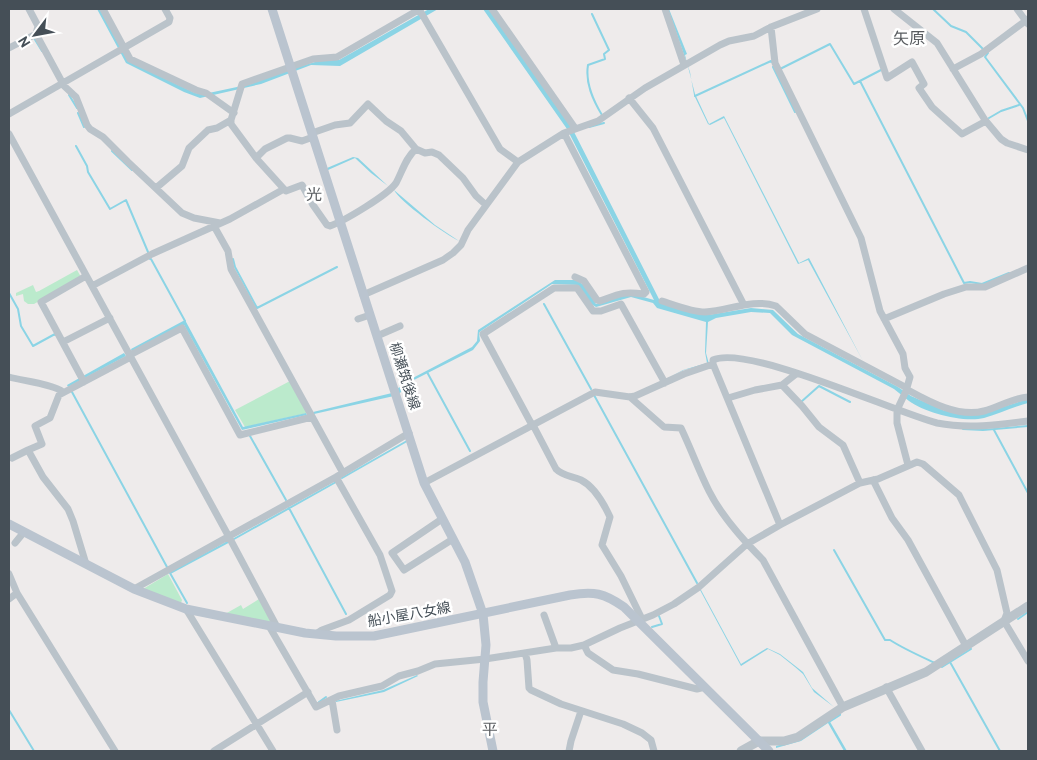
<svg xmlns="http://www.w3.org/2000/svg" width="1037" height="760" font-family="Overpass,'Noto Sans JP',sans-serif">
  <rect width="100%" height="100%" fill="#eeebeb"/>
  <!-- green -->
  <path fill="#bbeacc" d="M77,270L81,277L34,304H28L24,301L23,294L16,296V293L33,285L36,292L39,291Z
    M290,381L307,413L245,427L235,410Z
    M168,574L182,600L181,603L143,589Z
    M259,599L272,624L225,614L241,605L243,609Z"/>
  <!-- water -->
  <path fill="#8bd4e5" d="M97,9H100L128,61L195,93L204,94L251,84L287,70L322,60H339L429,9H438L340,66L311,65L261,84L200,98L184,92L126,63Z
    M483,9H489L573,130L660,301L708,315L751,308L773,310L798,334L898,387L911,396L945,411L996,409L1028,399V403C1013,407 999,414 984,418C964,423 925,413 909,401C904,397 899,393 894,389L792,335L770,313L751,312L716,318L708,322L706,353L709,364L684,370L666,379L683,370L707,363L705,352L706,322L657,308L653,303L631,297L596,307L591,304L578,285L552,284L481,331L479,333L480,341L473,350L410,382L400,393L394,396L314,414L313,412L392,393L407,381L472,347L477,341L478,330L555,280H576L584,285L596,304L620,296H640L654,300L567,129Z
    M668,9H669L687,54L685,55L695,94L709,124L724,116L799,263L809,258L863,361L808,260L798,264L724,118L710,125L708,124L694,95L690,72Z
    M353,157L358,158L388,186L371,173L355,158L328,170L327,168Z
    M394,190L435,225L459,241C446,235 399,201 394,190Z
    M185,320L243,427L306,413L307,415L242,430L184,325L132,352L131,349Z
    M124,353L126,356L68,387L67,385Z
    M700,590H701L741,664L767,648L780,654L803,672L812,688L834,707L814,692L803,674L795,667L780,655L768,649L741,666Z
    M417,675L418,676L384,692L336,702L335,701L383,690Z
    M829,720L847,751H844L828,723L801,741L776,748V746L795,741Z"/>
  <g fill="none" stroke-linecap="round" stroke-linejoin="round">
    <!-- stream -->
    <path stroke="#8bd4e5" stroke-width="2" d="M933,9L951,26L966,32L983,49
      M592,14L609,50L604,54L605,59L588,65C585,83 593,100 602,115
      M34,38L42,51
      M988,53L985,57L1023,108L1028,121
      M773,67L795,112
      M780,69L830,44L854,84L881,70
      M860,81L964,283L970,282L982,284L1009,273
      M69,95L77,108
      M695,96L771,61L772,62
      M78,113L84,127
      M989,118L1001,111L1019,105
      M589,127L604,123
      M76,146L87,166L88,172L110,209L126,200L148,252
      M112,151L132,170
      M150,259H151L185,321
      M233,259L235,267L257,308L337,267
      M9,293L18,309L21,326L33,346L55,334V335
      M544,304L591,389
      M427,372L470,451
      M72,392L167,567
      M594,395L697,583
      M801,402L819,386L850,402
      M963,429L983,430L1028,426
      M994,430L1028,493
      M250,436L286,500
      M342,478L407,441
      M289,508L346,614
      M234,539L336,482
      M834,550L885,640H890C904,649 920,656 935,663
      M187,603L170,573L228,542
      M1018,619L1028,612
      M652,627L662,624L659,616
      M950,662L1000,751
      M942,667L971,649L969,646
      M319,702L326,697
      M9,710L34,751
      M829,722L840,715V714"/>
    <!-- minor -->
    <path stroke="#bac3ca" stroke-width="7" d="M103,9L130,59L196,90L206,93L234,113
      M419,9L500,149L518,162
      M492,9L575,128
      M665,9L684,65
      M864,9L887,78L912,62L924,84L919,88L932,107L962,134L986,121
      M894,9L937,43L985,120L1001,139L1007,143L1028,150
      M1017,9L1028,24
      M771,27L775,63L861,238L880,311L903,354L905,368L910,377L906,391L897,410V423L908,465
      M36,34L62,82
      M9,48L36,34L38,26L29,9
      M953,69L981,54L1028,19
      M62,84L76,97L87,125L90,129L103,137L128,162L182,213L194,218L220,223
      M629,98L653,128L744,305
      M9,114L169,22L170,18L165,9
      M231,120V124L256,158L284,189
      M312,133L335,125L350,123L368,104L386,121L401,131L416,149L425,153L432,152L439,155L463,178L476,196L486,205
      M564,133L646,292L644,294C623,291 619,294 600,301L597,300L584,281L575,277
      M9,134L229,537L277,627
      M256,158L265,149L287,138H290L302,141L313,137
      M156,188L182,166L189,148L208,130L217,128L231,120L242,84L313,59L337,57L420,9
      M214,226L228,251L231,269L343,473
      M92,286L152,254L230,219L284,189L286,191L302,185L313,205L327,225L330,226C344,221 388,195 396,183C402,172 406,157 416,149
      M363,295L443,260L453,253L461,245L468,230L518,162L564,133L598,121L645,88L720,45L729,41L754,36L771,27L817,9
      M662,301C675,305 691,312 705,312C729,311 752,298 776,306L805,334L907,388
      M358,319L370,315
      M884,319L944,294L966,287H985L1028,268
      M377,336L400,326
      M63,342L110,318
      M130,355L182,328L240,435L312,417
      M9,377C23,381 53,384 63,392
      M84,382L41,302L86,276
      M782,385L796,374
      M906,389C928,401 958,418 984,411C999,407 1012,398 1028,397
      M630,397L664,427L681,428C691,449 699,471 709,491C722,517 743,540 763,560L843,707
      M728,398L755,390L782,385L802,406L819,427L843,445L860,483
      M532,425L483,334L554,288H577L593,311H601L621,304L665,383
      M533,425L556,469C563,476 572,476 581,480C595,487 604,504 610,517L602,545L621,576L642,619
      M12,458L28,450
      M873,480L892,518L908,540L966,646
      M424,483L595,392L630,397L635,396L684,374L713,364
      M442,519L392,553L404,570L453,539
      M780,525L713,364V360C747,344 894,412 937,423C967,429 999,425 1028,421
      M15,543L24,532
      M86,564L73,521L68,509L43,477L28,450L42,444L35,426L50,418L59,395L131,357
      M9,574L17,593L115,751
      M134,589L336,477L409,433
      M9,599L17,593
      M186,609L273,751
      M544,615L556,648
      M269,626L316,707L339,696L382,686L399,676L418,671L435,664L485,659L556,648H571L584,645L620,628L653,615L674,604L699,587L747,544L780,525L860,483L878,479L917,462L923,464L959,495L963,503L997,570L1007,613L1004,621L1028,661
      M316,634L322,630L349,620L390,595L392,591L380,555L336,477
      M584,645L588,653L613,670L638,674L697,689L705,687
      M525,653L527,660L529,688L531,690L561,704L623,724L642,733L651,740L654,751
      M886,687L922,751
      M332,700L337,730
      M214,751L308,692
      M569,751L571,741L581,711"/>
    <!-- tertiary -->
    <path stroke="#bac3ca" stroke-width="9" d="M741,751L759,741H784L798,737L843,707L926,672L1028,606"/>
    <!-- secondary -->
    <path stroke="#bac4cf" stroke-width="9" d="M272,9L424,483L465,562L483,614L486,645L483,682V702L493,751
      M9,524L134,589L186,609L305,633L336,636H374L570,595C594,591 604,593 624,607L769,751"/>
  </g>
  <g text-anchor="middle" stroke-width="5" stroke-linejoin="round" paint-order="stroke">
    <!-- street labels -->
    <g font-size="14" fill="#454f57" stroke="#fff">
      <text transform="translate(405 376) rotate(72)" y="5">柳瀬筑後線</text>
      <text transform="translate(409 614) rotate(-10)" y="5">船小屋八女線</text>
    </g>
    <!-- quarter labels -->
    <g font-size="16" fill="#595c60" stroke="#fff">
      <text x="909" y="44">矢原</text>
      <text x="314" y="200">光</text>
      <text x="490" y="735">平</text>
    </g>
  </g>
  <!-- border -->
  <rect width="1037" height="760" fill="none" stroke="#454f57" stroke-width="20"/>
  <!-- north arrow -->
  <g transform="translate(35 35) rotate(238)" stroke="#ffffff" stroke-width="4" paint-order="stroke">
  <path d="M0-4L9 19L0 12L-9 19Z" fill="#454f57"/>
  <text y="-8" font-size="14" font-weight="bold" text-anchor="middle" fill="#454f57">N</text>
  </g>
</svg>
